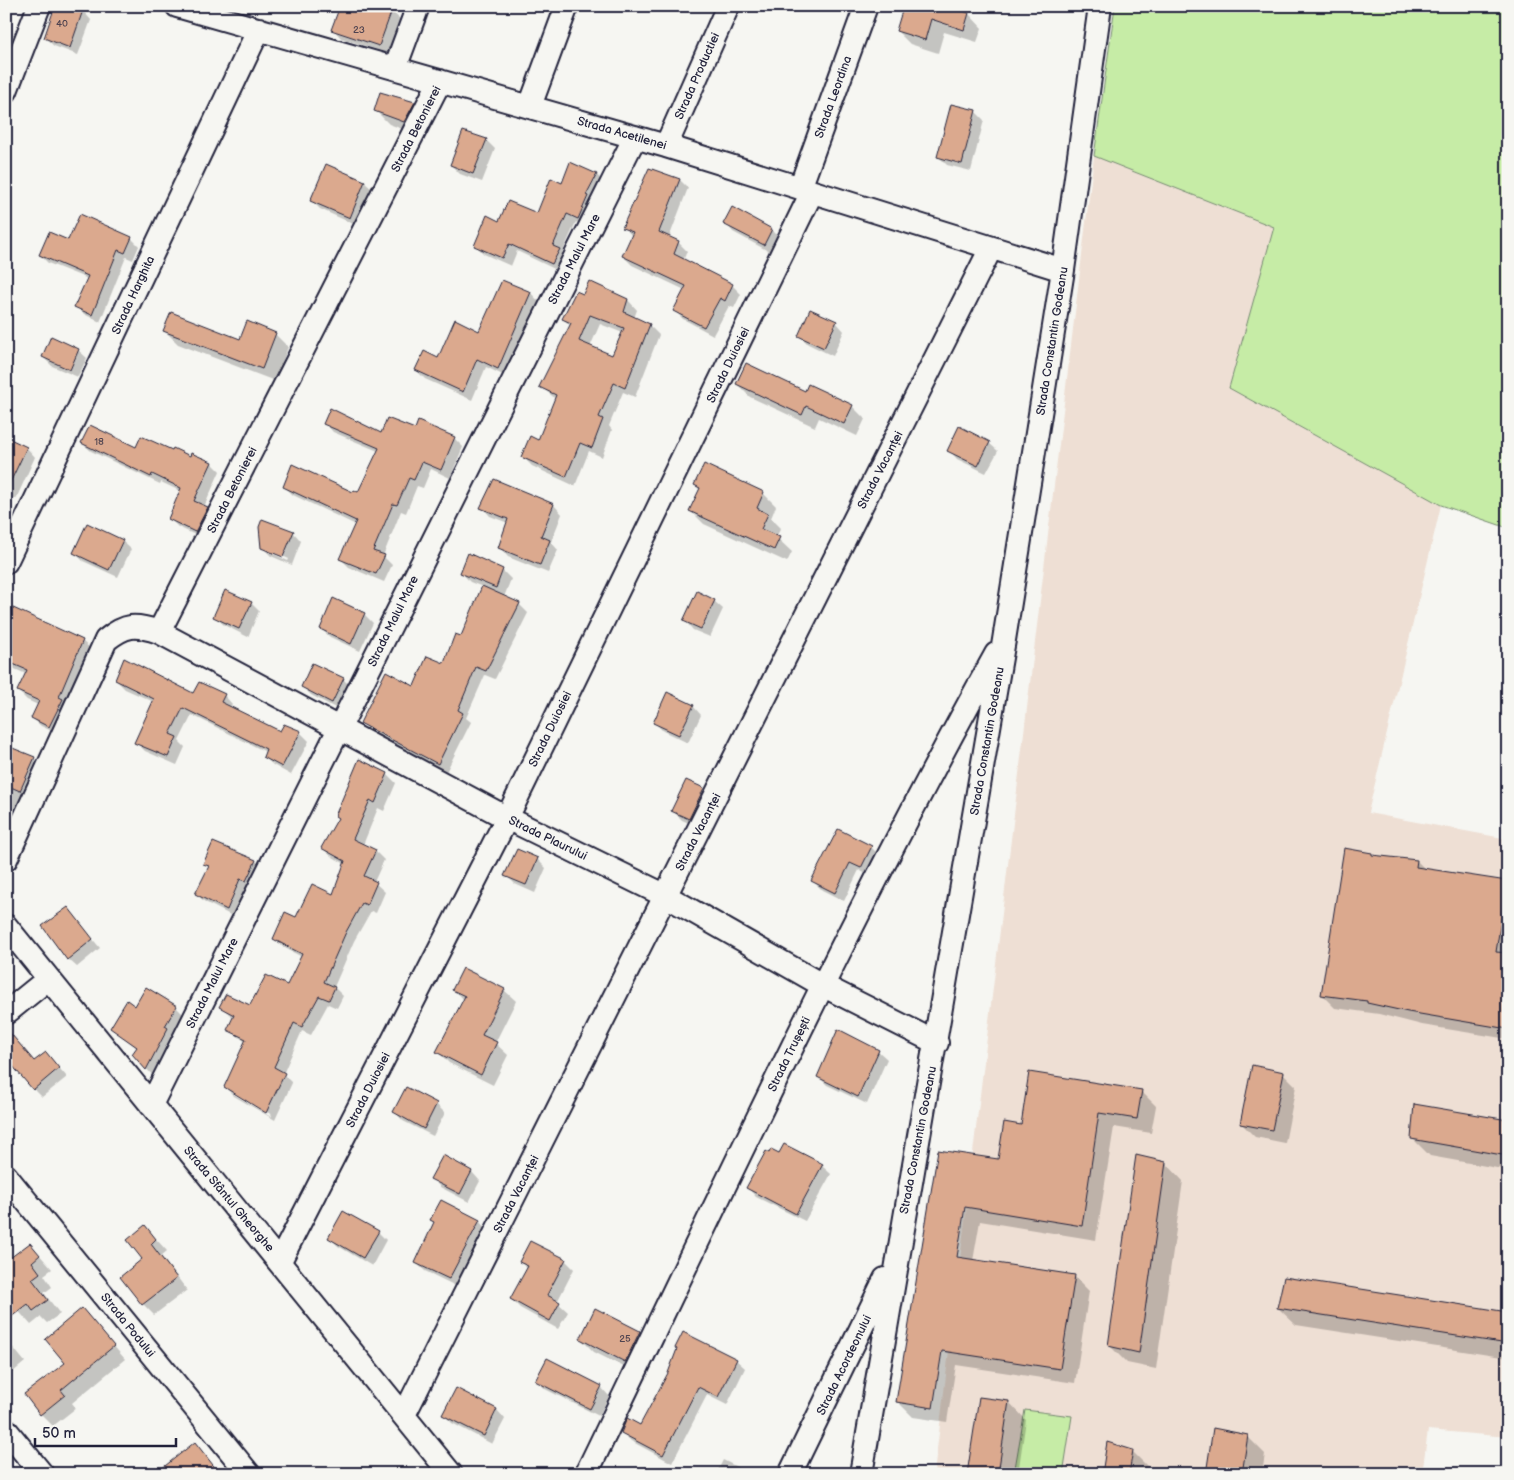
<svg xmlns="http://www.w3.org/2000/svg" width="1514" height="1480" font-family="'Balsamiq Sans',sans-serif">
  <rect width="100%" height="100%" fill="#f6f6f2"/>
  <filter id="ink" filterUnits="userSpaceOnUse"><feTurbulence type="fractalNoise" baseFrequency=".02" numOctaves="2"/><feDisplacementMap in="SourceGraphic" scale="10" xChannelSelector="R" yChannelSelector="G"/><feConvolveMatrix kernelMatrix="1 2 1 2 8 2 1 2 1" color-interpolation-filters="sRGB"/></filter>
  <g filter="url(#ink)">
    <!-- built -->
    <path fill="#eedfd4" d="M1094,156L1274,227L1229,388L1441,505L1368,813L1508,839V1437L1428,1430L1422,1474H934Z"/>
    <!-- green -->
    <path fill="#c6eca6" stroke="#748770" d="M1115,6H1508V528L1441,505L1229,388L1274,227L1094,156Z
      M1025,1410L1072,1416L1063,1474H1014Z"/>
    <!-- shadow -->
    <path fill="#0003" fill-rule="evenodd" d="M69,6L83,11L91,20L78,55L54,46L45,38Z
      M942,6L969,14L982,28L977,42L944,32L938,53L910,44L897,31Z
      M391,11L400,19L388,53L341,38L333,29Z
      M414,103L427,116L418,135L389,124L376,111Z
      M975,111L984,120L971,171L947,165L939,157Z
      M486,140L495,149L482,182L460,174L451,165Z
      M571,164L597,175L605,184L587,227L576,222L562,253L568,259L561,272L517,251L511,266L484,254L476,246L500,223L537,215L563,185Z
      M680,180L688,188L669,238L678,242L687,251L683,261L732,285L741,294L734,308L729,306L713,335L683,319L674,310L685,290L632,265L623,256L632,236L624,227Z
      M364,182L373,190L358,226L320,209L311,200Z
      M733,209L772,230L780,238L772,253L733,232L725,223Z
      M131,238L139,246L133,260L126,257L100,322L84,314L76,306L88,279L48,263L40,255L69,242Z
      M502,281L531,293L539,302L507,377L486,367L472,400L425,379L416,370L439,359L480,332Z
      M584,296L628,300L637,310L634,318L649,325L659,335L635,397L623,392L609,426L612,430L602,457L589,451L575,486L532,466L523,457L539,442L556,399L541,387L571,326L563,319ZM600,324L623,333L612,356L590,347Z
      M836,322L844,331L833,356L808,344L799,335Z
      M165,331L241,340L275,334L288,347L275,381L178,344Z
      M78,350L87,358L78,377L52,366L43,357Z
      M737,384L805,393L852,406L865,419L857,436L819,418L815,427L750,397Z
      M325,423L382,434L415,430L454,438L463,447L450,478L431,469L423,488L417,486L406,513L401,511L383,556L392,565L384,582L349,567L340,558L356,525L293,495L285,487L359,493L378,451L333,432Z
      M6,438L27,448L35,457L16,499L6,495Z
      M82,443L172,452L212,463L220,471L204,507L216,517L204,539L178,527L170,519L180,491L161,482L160,484L91,451Z
      M989,443L998,451L986,473L957,459L949,450Z
      M495,481L554,505L562,514L551,542L558,550L548,573L508,557L500,548L508,523L490,516L482,507Z
      M695,485L763,493L776,506L771,518L781,528L776,537L792,552L787,562L704,524L690,510L700,490Z
      M293,532L301,541L292,565L271,556L262,547ZM269,550L289,559L288,561L269,552Z
      M122,541L131,549L118,577L83,561L74,552Z
      M502,570L511,579L504,597L519,604L528,613L495,679L485,675L466,718L471,722L446,772L370,731L361,722L415,688L444,665L462,638L483,587L470,582L462,573Z
      M714,601L723,609L710,637L693,630L685,621Z
      M251,603L259,611L248,637L224,625L215,617Z
      M364,614L373,623L360,651L330,637L321,629Z
      M6,620L82,641L91,649L58,734L41,726L32,718L38,705L27,700L18,691L26,674L6,665Z
      M343,679L352,688L341,711L311,695L303,687Z
      M116,680L194,695H224L232,704L230,708L281,733L300,732L309,741L291,775L273,765L264,757L266,752L192,715L179,741L185,747L177,765L145,751L136,742L154,702L125,689Z
      M693,706L701,715L688,743L663,731L654,722Z
      M34,758L43,767L9,825L6,824V761Z
      M387,774L396,783L384,811L378,808L363,845L375,851L384,860L374,882L385,892L376,913L371,911L354,941L334,987L343,996L337,1008L328,1004L311,1035L302,1031L283,1074L292,1083L275,1120L234,1096L225,1087L246,1042L229,1030L234,1018L221,1007H251L287,987L302,957L283,947L274,939L297,919L334,896L345,864L331,856L322,848L339,819L336,816ZM233,1092L272,1115L271,1117L233,1094Z
      M703,789L712,798L698,827L682,820L673,811Z
      M214,844L256,861L264,870L236,918L205,902L196,894L209,868L204,863Z
      M871,847L879,855L870,876L859,870L844,901L822,890L813,881Z
      M517,850L537,859L546,868L535,893L515,884L506,875Z
      M1371,854L1374,857L1417,861L1426,870L1508,882V1039L1422,1025L1379,1014L1335,1008L1322,995Z
      M68,909L100,948L77,967L68,959Z
      M454,989L504,990L516,1001L495,1043L508,1055L493,1085L449,1063L438,1052L464,1000Z
      M135,1007H176L185,1016L173,1035L176,1038L155,1078L133,1054L137,1048L112,1028Z
      M11,1035L35,1062H54L67,1077L42,1097L34,1089Z
      M878,1051L887,1059L867,1104L827,1085L818,1076Z
      M1283,1073L1296,1086L1285,1143L1255,1137L1242,1124Z
      M1141,1091L1156,1106L1151,1133L1114,1127L1096,1240L980,1221L973,1261L1074,1276L1089,1291L1075,1383L956,1365L947,1422L913,1417L898,1402L939,1151L999,1161L1022,1126Z
      M436,1104L445,1113L433,1136L403,1121L395,1112Z
      M1508,1121V1170L1430,1156L1412,1138Z
      M784,1146L822,1166L831,1174L805,1221L756,1197L748,1188L780,1155Z
      M443,1157L472,1172L480,1181L469,1202L440,1187L432,1178Z
      M1166,1163L1183,1181L1156,1369L1127,1363L1109,1345Z
      M432,1220L479,1221L487,1230L458,1287L425,1271L416,1263L435,1223Z
      M145,1227L167,1251L161,1256L187,1290L154,1315L143,1304Z
      M378,1232L386,1240L372,1266L338,1246L330,1238Z
      M30,1244L52,1269L44,1275L52,1287L44,1293L60,1314L47,1323L41,1317L31,1325L6,1297Z
      M565,1260L574,1269L557,1302L568,1312L558,1329L520,1308L511,1299L528,1269L520,1262Z
      M1278,1308L1508,1313V1358L1296,1325Z
      M82,1310L125,1359L72,1403L76,1408L53,1426L41,1414L66,1363Z
      M639,1332L653,1345L638,1374L594,1352L581,1339Z
      M6,1339L25,1362L7,1377L6,1376Z
      M736,1360L745,1368L727,1405L707,1395L672,1463L631,1441L622,1432L641,1426Z
      M537,1380L601,1387L609,1396L599,1416L545,1389Z
      M456,1390L497,1410L505,1419L492,1444L452,1423L444,1415Z
      M1009,1402L1026,1420L1018,1474H968Z
      M1247,1436L1265,1454L1262,1474H1207Z
      M1132,1451L1150,1469L1149,1474H1103Z
      M723,1460L741,1469L746,1474H716Z"/>
    <!-- building -->
    <path fill="#dba98e" stroke="#22223b" fill-rule="evenodd" d="M55,6H73L83,10L70,48L44,38Z
      M340,6H383L392,10L379,46L331,30Z
      M901,6H946L969,13L964,30L931,19L925,40L896,31L902,11L900,10Z
      M380,92L415,102L404,122L374,111Z
      M951,104L976,110L962,164L937,157Z
      M463,131L487,139L473,174L450,165Z
      M570,162L597,174L586,195L588,196L578,219L567,214L553,246L560,249L552,264L509,244L502,258L474,246L487,215L499,221L508,201L537,213L551,178L562,183Z
      M326,164L365,181L350,218L310,201Z
      M649,168L680,179L659,232L679,241L674,254L733,284L725,301L720,298L704,327L673,311L686,286L622,256L633,232L622,228Z
      M732,207L772,229L764,245L723,224Z
      M80,214L132,237L125,253L118,250L92,315L74,307L88,276L39,255L49,232L68,240Z
      M502,280L531,292L498,369L477,359L463,392L415,370L424,351L438,358L455,319L479,331Z
      M589,281L628,299L624,312L650,324L625,388L614,383L599,417L603,419L592,448L580,443L566,477L521,457L530,436L538,440L556,395L539,387L571,323L562,319L576,291L583,294ZM590,315L624,328L612,355L579,341Z
      M810,309L837,321L824,348L798,336Z
      M171,312L240,339L247,321L276,333L262,369L163,331Z
      M51,336L79,349L70,370L42,357Z
      M746,363L805,391L808,384L853,405L844,424L806,406L802,415L736,384Z
      M330,408L381,433L387,418L415,429L418,421L455,437L441,470L422,462L414,480L409,478L397,505L393,504L373,551L385,555L376,574L339,559L356,521L283,487L292,464L353,492L354,490L358,492L379,448L323,424Z
      M90,425L136,447L141,436L172,450L173,448L190,456L191,453L212,462L194,501L208,507L195,532L168,519L181,488L152,474L151,477L81,443Z
      M959,426L990,442L978,466L947,451Z
      M6,437L27,447L6,491Z
      M704,464L764,492L757,508L768,514L761,529L780,537L774,550L689,511L700,488L694,485Z
      M494,479L554,504L541,536L550,540L540,565L498,548L508,519L480,508Z
      M262,519L294,531L283,557L261,548L259,527Z
      M87,523L123,540L109,570L73,553Z
      M468,553L503,569L496,588L460,573Z
      M482,586L520,603L486,671L476,667L458,710L463,713L438,764L360,723L386,671L414,686L427,656L444,663L455,634L461,636Z
      M225,590L252,602L239,629L213,617Z
      M697,591L715,600L701,629L683,621Z
      M333,598L365,613L351,644L320,629Z
      M11,607L83,640L59,697L63,699L49,727L31,718L39,701L17,691L27,670L6,661V617Z
      M124,658L193,693L199,682L225,694L221,702L280,731L284,724L301,731L282,767L263,757L266,749L183,708L170,734L177,737L168,757L134,743L154,699L115,680Z
      M312,663L344,678L332,703L301,687Z
      M667,692L694,705L679,735L653,723Z
      M10,747L35,757L20,791L6,785V757Z
      M359,759L388,773L375,803L370,800L353,839L376,850L364,876L377,882L367,905L362,903L346,932L324,982L335,987L329,1000L319,996L302,1027L294,1023L274,1067L285,1073L266,1113L224,1087L246,1039L227,1030L234,1015L219,1007L226,994L250,1005L266,975L287,985L302,954L273,939L285,912L296,917L312,884L333,894L345,861L321,848L338,818L335,816Z
      M686,780L704,788L689,819L671,811Z
      M838,829L872,846L861,868L850,863L835,893L811,881Z
      M213,842L256,860L246,881L240,879L227,910L195,894L209,866L203,864Z
      M1344,848L1372,853V855L1417,860L1416,867L1507,881L1496,952L1508,953V1029L1408,1012L1367,1003V1001L1321,995Z
      M517,849L538,858L526,885L504,876Z
      M68,907L93,939L67,960L42,926Z
      M463,968L505,989L482,1035L497,1042L481,1075L436,1052L465,996L452,990Z
      M146,987L177,1006L165,1026L168,1028L146,1070L132,1054L137,1047L110,1028L127,1000L135,1006Z
      M6,1028L34,1061L46,1052L59,1068L33,1090L6,1058Z
      M838,1029L879,1050L858,1097L817,1077Z
      M1252,1065L1284,1072L1272,1130L1240,1124Z
      M1029,1072L1142,1090L1137,1119L1099,1113L1082,1226L965,1207L957,1257L1075,1275L1060,1369L942,1351L933,1408L896,1402L938,1150L998,1159L1004,1122L1021,1125Z
      M406,1087L437,1103L424,1129L393,1112Z
      M1414,1104L1508,1120V1156L1411,1139Z
      M784,1144L823,1164L796,1214L746,1188L766,1151L769,1153L771,1149L779,1153Z
      M443,1155L472,1171L460,1194L430,1179Z
      M1136,1155L1166,1162L1139,1353L1108,1346Z
      M441,1200L480,1220L449,1279L415,1263L434,1222L430,1220Z
      M343,1211L379,1231L363,1258L328,1238Z
      M145,1225L156,1239L151,1244L177,1278L142,1305L120,1277L142,1259L127,1240Z
      M530,1241L566,1259L547,1295L560,1302L550,1321L510,1299L528,1266L519,1262Z
      M30,1243L40,1255L32,1262L40,1273L32,1279L48,1300L33,1311L28,1304L6,1321V1261Z
      M1284,1277L1508,1312V1344L1277,1308Z
      M82,1308L114,1346L61,1390L65,1395L40,1415L24,1394L65,1363L45,1339Z
      M595,1308L640,1331L625,1362L580,1339Z
      M683,1332L737,1359L718,1397L698,1387L663,1455L621,1433L627,1418L640,1425L668,1373L677,1349L675,1348Z
      M547,1358L602,1386L590,1409L535,1381Z
      M456,1388L497,1409L484,1436L442,1415Z
      M979,1397L1009,1401L998,1474H967Z
      M1213,1428L1248,1435L1242,1474H1206Z
      M195,1442L220,1474H155Z
      M1107,1442L1133,1450L1129,1474H1102Z"/>
    <g fill="none" stroke-linecap="round" stroke-linejoin="round">
      <!-- street casing -->
      <g stroke="#22223b" stroke-width="26">
        <path id="street" d="M177,6L666,146L1063,270
          M395,68L418,6
          M6,91L39,6
          M530,106L567,6
          M666,146L728,6
          M800,188L866,6
          M6,562L259,29
          M159,632L440,81
          M6,859L106,640C126,624 135,624 159,632L507,818L666,896L822,985L937,1043
          M6,926L451,1474
          M6,1013L48,979
          M151,1105L635,137
          M6,1176L249,1474
          M280,1261L507,818L812,192
          M404,1415L991,248
          M6,1430L42,1474
          M586,1474C719,1199 848,921 996,654
          M790,1474L885,1279
          M861,1474L1004,640L1063,270L1100,6"/>
      </g>
      <!-- street -->
      <use href="#street" stroke="#f6f6f2" stroke-width="22"/>
    </g>
  </g>
  <g text-anchor="middle" stroke-width="5" stroke-linejoin="round" paint-order="stroke">
    <!-- number labels -->
    <g font-size="10" fill="#504450">
      <text x="62" y="27">40</text>
      <text x="359" y="33">23</text>
      <text x="99" y="445">18</text>
      <text x="625" y="1342">25</text>
    </g>
    <!-- street labels -->
    <g font-size="12" fill="#22223b" stroke="#f6f6f2">
      <text transform="translate(697 76) rotate(-66)" y="4">Strada Productiei</text>
      <text transform="translate(833 97) rotate(-70)" y="4">Strada Leordina</text>
      <text transform="translate(416 129) rotate(-63)" y="4">Strada Betonierei</text>
      <text transform="translate(622 133) rotate(16)" y="4">Strada Acetilenei</text>
      <text transform="translate(574 259) rotate(-63)" y="4">Strada Malul Mare</text>
      <text transform="translate(133 295) rotate(-65)" y="4">Strada Harghita</text>
      <text transform="translate(1052 341) rotate(-81)" y="4">Strada Constantin Godeanu</text>
      <text transform="translate(728 365) rotate(-64)" y="4">Strada Duiosiei</text>
      <text transform="translate(880 470) rotate(-63)" y="4">Strada Vacanței</text>
      <text transform="translate(232 490) rotate(-63)" y="4">Strada Betonierei</text>
      <text transform="translate(393 621) rotate(-64)" y="4">Strada Malul Mare</text>
      <text transform="translate(550 729) rotate(-64)" y="4">Strada Duiosiei</text>
      <text transform="translate(987 741) rotate(-80)" y="4">Strada Constantin Godeanu</text>
      <text transform="translate(698 832) rotate(-63)" y="4">Strada Vacanței</text>
      <text transform="translate(548 838) rotate(26)" y="4">Strada Plaurului</text>
      <text transform="translate(212 983) rotate(-63)" y="4">Strada Malul Mare</text>
      <text transform="translate(789 1054) rotate(-64)" y="4">Strada Trușești</text>
      <text transform="translate(368 1090) rotate(-63)" y="4">Strada Duiosiei</text>
      <text transform="translate(918 1140) rotate(-79)" y="4">Strada Constantin Godeanu</text>
      <text transform="translate(516 1194) rotate(-63)" y="4">Strada Vacanței</text>
      <text transform="translate(229 1199) rotate(50)" y="4">Strada Sfântul Gheorghe</text>
      <text transform="translate(128 1325) rotate(51)" y="4">Strada Podului</text>
      <text transform="translate(844 1365) rotate(-64)" y="4">Strada Acordeonului</text>
    </g>
  </g>
  <!-- margin -->
  <rect width="1514" height="1480" fill="none" stroke="#f6f6f2" stroke-width="25"/>
  <rect x="12" y="12" width="1489" height="1455" fill="none" stroke="#22223b" stroke-width="2" filter="url(#ink)"/>
  <!-- scale -->
  <path d="M35 1438v8h141v-8" fill="none" stroke="#22223b" stroke-width="2.5"/>
  <text x="42" y="1438" font-size="15" fill="#22223b" stroke="#f6f6f2" stroke-width="4" paint-order="stroke">50 m</text>
</svg>
